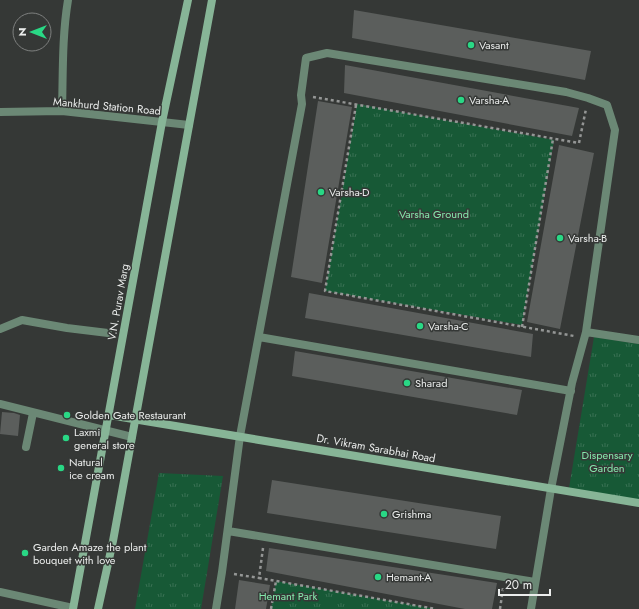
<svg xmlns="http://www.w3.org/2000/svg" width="639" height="609" font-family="Jost,sans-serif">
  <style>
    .grass { fill: url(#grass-tufts) }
    .building { fill: #5b5e5c }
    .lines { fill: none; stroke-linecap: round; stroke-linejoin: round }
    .path { stroke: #949695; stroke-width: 2.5; stroke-dasharray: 3 3; stroke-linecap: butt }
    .lane { stroke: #6b8875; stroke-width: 8 }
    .street { stroke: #6b8875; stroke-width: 8 }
    .secondary { stroke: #87b597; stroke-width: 8 }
    .poi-dot { fill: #29d885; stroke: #353836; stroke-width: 1.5 }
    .labels { text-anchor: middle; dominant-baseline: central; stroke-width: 3; stroke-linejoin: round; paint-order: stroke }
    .poi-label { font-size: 11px; fill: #ebedec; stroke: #353836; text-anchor: start }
    .street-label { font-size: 11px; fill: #ebedec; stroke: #353836 }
    .park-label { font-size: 11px; fill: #85e8ac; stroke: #353836 }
  </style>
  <defs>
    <pattern id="grass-tufts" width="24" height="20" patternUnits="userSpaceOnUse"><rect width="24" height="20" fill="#175936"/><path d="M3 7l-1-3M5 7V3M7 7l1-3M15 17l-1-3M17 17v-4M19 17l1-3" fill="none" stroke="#397153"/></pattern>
  </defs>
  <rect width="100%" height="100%" fill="#353836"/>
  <path class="grass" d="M357 104 554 140 522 325 325 291Z
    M594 337 639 344V500L569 488Z
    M159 473 223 476 201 609H135Z
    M276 581 436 609H271Z"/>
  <path class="building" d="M354 10 591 51 585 80 352 38Z
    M345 65 579 108 572 136 344 93Z
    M318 101 352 107 322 283 291 277Z
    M559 145 594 153 560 329 527 322Z
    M309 293 533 334 531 357 305 318Z
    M295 351 522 390 517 415 292 376Z
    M2 412 14 413 20 415 18 436 0 434Z
    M272 480 501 516 496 549 267 513Z
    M269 548 497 583 492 609H465L266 571Z
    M239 580 270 585 266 609H235Z"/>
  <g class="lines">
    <path class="path" d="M313 97 579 143 586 109
      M356 105 325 291 574 336
      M522 327 553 139
      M263 548 259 578 436 609
      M234 574 259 578
      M271 609 276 581
      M500 609 503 588"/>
    <path class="lane" d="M62 111C63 74 62 36 68 0
      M0 112 62 111 189 125
      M0 329 22 320 67 328 108 333"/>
    <path class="street" d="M586 332 639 340
      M259 337 571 391
      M0 404 132 437
      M26 447 33 413
      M228 531 535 582
      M0 592 73 608
      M216 609 222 572 240 436 302 104 301 95 306 58 327 53 566 92 588 98 607 105 615 130 586 332 572 383 551 489 531 609"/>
    <path class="secondary" d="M109 415 639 503
      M73 609 162 122 188 0
      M98 609 113 541 212 0"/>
  </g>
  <g class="poi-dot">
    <circle cx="471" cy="45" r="4"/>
    <circle cx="461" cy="100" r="4"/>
    <circle cx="321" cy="192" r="4"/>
    <circle cx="560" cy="238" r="4"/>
    <circle cx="420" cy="326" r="4"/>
    <circle cx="407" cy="383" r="4"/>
    <circle cx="67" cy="415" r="4"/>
    <circle cx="66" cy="438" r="4"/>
    <circle cx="61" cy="468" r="4"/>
    <circle cx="384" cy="514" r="4"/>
    <circle cx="25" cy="553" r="4"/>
    <circle cx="378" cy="577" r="4"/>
  </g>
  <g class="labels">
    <g class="poi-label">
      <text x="479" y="45">Vasant</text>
      <text x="469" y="100">Varsha-A</text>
      <text x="329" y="192">Varsha-D</text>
      <text x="568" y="238">Varsha-B</text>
      <text x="428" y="326">Varsha-C</text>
      <text x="415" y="383">Sharad</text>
      <text x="75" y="415">Golden Gate Restaurant</text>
      <text x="74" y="432">Laxmi<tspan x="74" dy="13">general store</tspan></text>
      <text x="69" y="462">Natural<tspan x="69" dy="13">ice cream</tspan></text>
      <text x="392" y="514">Grishma</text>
      <text x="33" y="547">Garden Amaze the plant<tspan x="33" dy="13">bouquet with love</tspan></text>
      <text x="386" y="577">Hemant-A</text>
    </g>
    <g class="street-label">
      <text transform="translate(107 106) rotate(5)">Mankhurd Station Road</text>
      <text transform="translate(118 302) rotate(-80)">V.N. Purav Marg</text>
      <text transform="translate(376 448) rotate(10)">Dr. Vikram Sarabhai Road</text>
    </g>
    <g class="park-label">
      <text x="434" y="214">Varsha Ground</text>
      <text x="607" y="455">Dispensary<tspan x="607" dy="13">Garden</tspan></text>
      <text x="288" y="596">Hemant Park</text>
    </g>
  </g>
  <g transform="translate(32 32) rotate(270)"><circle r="19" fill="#353836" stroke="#7e807f"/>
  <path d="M0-3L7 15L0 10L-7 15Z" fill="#29d885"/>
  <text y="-6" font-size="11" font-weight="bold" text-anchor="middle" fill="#ebedec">N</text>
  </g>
  <path d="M499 589v6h51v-6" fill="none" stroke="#ebedec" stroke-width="2"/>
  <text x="505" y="589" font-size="12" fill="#ebedec" stroke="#353836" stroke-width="3" paint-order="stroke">20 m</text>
</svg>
